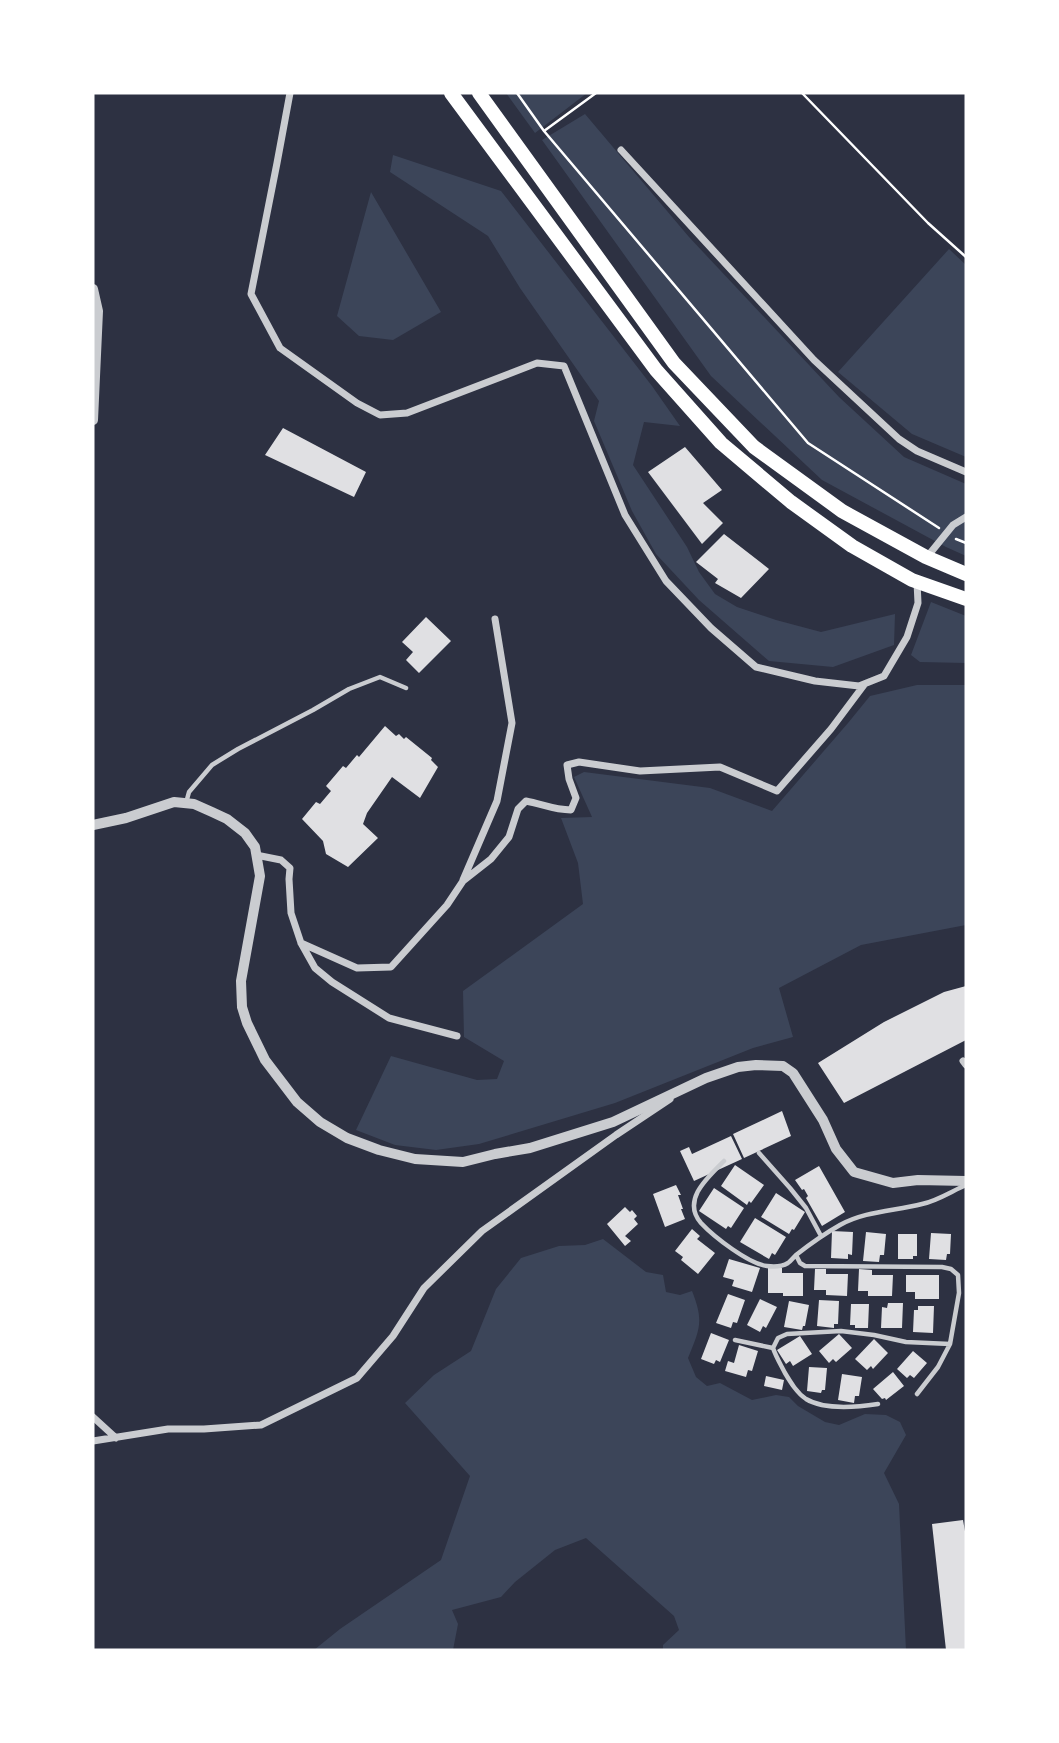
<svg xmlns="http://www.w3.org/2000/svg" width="1059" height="1743" font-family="Rubik,sans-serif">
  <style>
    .green { fill: #3c4559 }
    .building { fill: #e0e0e3 }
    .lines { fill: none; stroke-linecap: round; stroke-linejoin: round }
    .path { stroke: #fff; stroke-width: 2.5 }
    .service { stroke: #caccd0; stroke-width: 4.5 }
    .minor { stroke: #caccd0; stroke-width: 7 }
    .tertiary { stroke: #caccd0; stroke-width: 10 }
    .trunk { stroke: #fff; stroke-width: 14 }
  </style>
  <rect width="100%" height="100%" fill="#2d3142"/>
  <path class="green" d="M506 93H587L535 133Z
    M585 114 689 237 839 397 904 457 966 484V556L946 547 822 480 711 376 542 140Z
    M393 155 501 191 652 386 680 426 644 422 633 465 687 547 699 572 715 594 737 607 776 620 821 632 895 614 894 645 833 667 769 661 699 600 656 554 632 511 594 421 599 401 520 288 488 236 390 172Z
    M371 192 441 312 393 340 359 336 337 316Z
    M949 249 966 265V457L912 434 838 372Z
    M931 602 966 616V663L920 662 911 655Z
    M917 685H966V925L861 945 779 988 793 1037 753 1048 615 1103 479 1144 436 1150 395 1145 356 1130 391 1056 477 1080 497 1079 504 1061 464 1037 463 991 583 904 578 863 561 818 592 817 574 777 584 772 710 788 772 811 848 723 870 696Z
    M603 1239 646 1272 663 1275 666 1292 680 1295 692 1291C704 1321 700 1329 688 1358L696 1377 707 1386 720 1383 752 1400 776 1395 789 1397 798 1406 825 1422 839 1425 865 1414 886 1415 900 1422 906 1435 884 1473 899 1504 906 1650H663V1645L679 1630 674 1616 586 1538 555 1550 515 1582 501 1597 452 1610 458 1624 453 1650H314L340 1629 441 1560 470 1476 405 1403 434 1375 471 1351 496 1289 521 1258 559 1246 585 1245Z"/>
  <path class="building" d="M283 428 366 472 354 497 265 455Z
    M685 447 722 490 703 503 723 523 702 544 648 472Z
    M724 534 769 569 741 598 715 583 718 579 696 562Z
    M426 617 451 641 419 673 406 660 413 652 402 642Z
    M385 726 396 736 399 734 404 739 406 737 432 758 431 760 438 767 420 798 392 777 367 813 363 824 378 838 348 867 326 854 323 841 302 819 316 802 320 804 331 791 326 786 343 766 346 768 357 755 359 757Z
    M966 986V1040L844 1103 818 1063 884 1022 944 992Z
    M782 1111 791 1136 744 1158 733 1134Z
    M731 1136 742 1159 694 1181 680 1151 689 1147 692 1154Z
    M735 1165 764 1185 751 1203 749 1201 747 1205 721 1186Z
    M819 1166 845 1212 822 1226 806 1198 808 1196 804 1189 802 1190 795 1180Z
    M676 1185 681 1195H678L683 1209H681L685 1219 665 1227 653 1194Z
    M714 1188 744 1208 731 1228 728 1226 726 1229 699 1211Z
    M776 1193 805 1212 794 1230 792 1229 789 1234 761 1217Z
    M625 1207 630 1212 632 1210 637 1216 634 1219 638 1224 625 1236 631 1241 625 1246 607 1224Z
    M755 1218 786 1237 775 1255 772 1253 769 1259 740 1242Z
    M692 1229 700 1236 697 1239 715 1253 698 1274 681 1260 683 1257 675 1251Z
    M832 1231 853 1232 852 1255 848 1254V1259L831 1258Z
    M866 1232 886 1234 884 1255H880L879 1262 863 1261Z
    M931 1233 951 1234 950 1254H947L946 1260 929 1259Z
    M898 1234H917V1256H913V1259H898Z
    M729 1259 760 1268 752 1292 732 1286 734 1280 723 1277Z
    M768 1268H782V1273H803V1296H783V1293H768Z
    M815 1269H826V1274H848L847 1296 826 1295V1290H814Z
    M859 1269 872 1270V1275H893L892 1296H868V1291H858Z
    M906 1275H939V1299H915V1292H906Z
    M728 1294 745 1300 737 1323 733 1322 731 1328 716 1323Z
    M760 1299 777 1307 766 1328 763 1326 760 1332 747 1325Z
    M819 1300 839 1301 838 1324H834V1328L817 1326Z
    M789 1301 809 1305 805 1326H803L802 1330 784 1327Z
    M888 1303H903L902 1328H881L882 1307 887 1308Z
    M851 1304H869L868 1328H855V1325H850Z
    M918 1306H934L933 1333 913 1332 914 1310H918Z
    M711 1333 729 1340 720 1362 716 1360 714 1364 701 1359Z
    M839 1334 852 1348 836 1362 833 1359 829 1363 819 1351Z
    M800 1336 812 1354 793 1366 790 1361 786 1364 777 1350Z
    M874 1339 888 1353 873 1369 871 1366 867 1370 855 1359Z
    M739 1345 758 1351 752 1371 748 1370 746 1377 725 1371 728 1361 734 1363Z
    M913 1351 927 1363 914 1378 910 1375 907 1378 897 1369Z
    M809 1367 827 1368 825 1390H822L821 1393 807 1391Z
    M893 1372 904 1386 886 1400 885 1398 882 1399 873 1389Z
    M842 1374 862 1377 859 1396H855L854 1403 838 1400Z
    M766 1376 784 1380 782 1390 764 1386Z
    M963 1520 966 1537V1650H946L932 1524Z"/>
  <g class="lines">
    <path class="path" d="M517 93 544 131 596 93
      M802 93 928 223 966 257
      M544 131 808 443 939 528
      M956 539 966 543"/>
    <path class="service" d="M186 803 189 792 212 765 238 749 313 710 349 689 380 677 406 688
      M759 1153 790 1188 806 1208 821 1236
      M724 1161C708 1177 681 1200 701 1223 714 1237 749 1264 767 1266 774 1267 783 1266 788 1263 791 1261 793 1258 796 1255 810 1244 824 1234 840 1225 865 1211 895 1211 922 1204 937 1201 952 1191 966 1185
      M796 1255 800 1263 805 1266 942 1267 951 1269 958 1275 959 1293 950 1344 938 1367 917 1394
      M735 1340 773 1348
      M878 1404C858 1407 824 1410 806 1399 797 1393 791 1383 785 1373 781 1365 776 1357 773 1348L778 1338 787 1334 841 1331 874 1335 906 1342 950 1344"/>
    <path class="minor" d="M290 93 277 163 251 294 280 348 357 403 380 415 407 413 537 363 564 366 625 515 666 581 711 628 756 667 815 681 859 686 884 676 907 637 918 603 917 582
      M621 150 814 360 899 439 917 451 966 472
      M927 557 953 525 966 517
      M256 855 281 860 290 868 289 879 291 913 301 943 315 968 332 982 389 1018 457 1036
      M463 880 497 801 512 723 495 619
      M301 943 357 968 391 967 447 905 463 881 491 859 509 837 518 809 526 801C542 804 554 810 571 810L576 798 569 779 567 765 579 762 640 771 720 767 777 791 831 729 864 685
      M963 1061 966 1065
      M93 1417 116 1438
      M93 1441 168 1429H204L261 1425 357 1378 393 1336 424 1288 482 1231 616 1135 670 1099"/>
    <path class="tertiary" d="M93 289 98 311 93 420
      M93 825 126 818 174 802 194 804 212 812 227 819 245 833 255 847 260 876 241 981 242 1007 247 1023 265 1060 297 1102 320 1122 347 1138 379 1150 415 1159 463 1162 495 1154 530 1148 613 1122 706 1078 738 1067 756 1065 783 1066 793 1073 823 1120 836 1149 854 1172 893 1183 918 1180 966 1181"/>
    <path class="trunk" d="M451 93 656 370 721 443 791 502 852 546 912 580 966 599
      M479 93 674 363 754 447 842 511 926 557 966 574"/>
  </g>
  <rect width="1059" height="1743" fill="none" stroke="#ffffff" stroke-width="189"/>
</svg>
